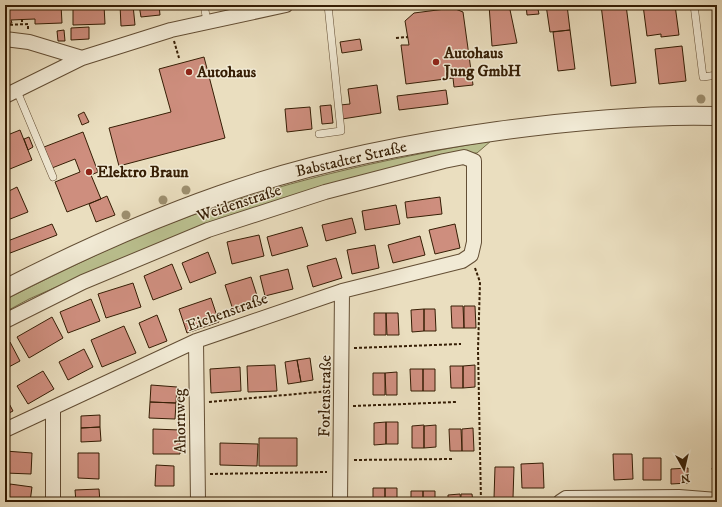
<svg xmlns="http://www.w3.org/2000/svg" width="722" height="507" font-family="'IM FELL DW Pica',serif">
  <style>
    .green { fill: #bac08f; stroke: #786f4a }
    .building { fill: #ce8e7e; stroke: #361e05 }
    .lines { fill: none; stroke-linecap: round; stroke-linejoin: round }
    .service-casing { stroke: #634e34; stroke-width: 8 }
    .minor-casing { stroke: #634e34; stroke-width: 16 }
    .tertiary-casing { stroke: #634e34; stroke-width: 20 }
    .path { stroke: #361e05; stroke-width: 2; stroke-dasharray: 3 2; stroke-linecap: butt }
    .service { stroke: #f1ead5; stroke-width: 7 }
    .minor { stroke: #f1ead5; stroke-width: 14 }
    .tertiary { stroke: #f1ead5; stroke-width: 18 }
    .tree { fill: #9d8f6f }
    .poi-dot { fill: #8f2418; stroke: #f1ead5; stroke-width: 1.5 }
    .labels { text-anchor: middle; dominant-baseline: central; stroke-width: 3; stroke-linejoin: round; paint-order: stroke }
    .poi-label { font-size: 16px; font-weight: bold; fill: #361e05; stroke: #f1ead5; text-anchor: start }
    .street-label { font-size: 16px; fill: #361e05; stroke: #f1ead5 }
  </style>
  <rect width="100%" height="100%" fill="#eadebf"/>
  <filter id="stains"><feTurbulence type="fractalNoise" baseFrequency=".005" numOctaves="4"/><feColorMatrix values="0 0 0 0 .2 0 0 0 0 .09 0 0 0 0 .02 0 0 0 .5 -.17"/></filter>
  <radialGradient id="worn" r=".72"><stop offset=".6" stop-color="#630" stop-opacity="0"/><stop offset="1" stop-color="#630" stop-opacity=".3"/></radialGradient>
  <path class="green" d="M491 141 477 153 462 154 113 262 29 299 5 312V300L12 296C65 270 118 243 174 222 276 183 383 159 491 141Z"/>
  <path class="building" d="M5 5H61L62 23 35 24V19L11 20 12 23 5 24Z
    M73 5H104L105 24 73 25Z
    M120 5H133L135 25 121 26Z
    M139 5H159L160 15 141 17Z
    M489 5H509L517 43 492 46Z
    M526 5H537L539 14 527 15Z
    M546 5H567L570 30 550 32Z
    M601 5H626L636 83 611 86Z
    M643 5H675L679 35 661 37V34L647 36Z
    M453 8 463 12 473 85 454 87 453 78 406 84 401 45H409L405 21 414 13Z
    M89 27V39L71 40V28Z
    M64 30 65 41H58L57 31Z
    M570 30 575 69 558 71 553 32Z
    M360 39 362 50 342 53 340 42Z
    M682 46 686 81 659 84 655 49Z
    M204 57 225 138 119 166 109 128 171 112 159 69Z
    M377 85 381 113 342 119 340 105 350 104 348 89Z
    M446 90 448 104 399 110 397 96Z
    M331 105 333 123 322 124 320 106Z
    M310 107 312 129 287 132 285 109Z
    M84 112 89 122 82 125 78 115Z
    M20 130 32 160 5 171V136Z
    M83 132 98 172 91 175 101 199 67 212 55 182 80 172 75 159 52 168 44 147Z
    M29 137 33 147 28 150 24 139Z
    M17 187 28 212 5 221V193Z
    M107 196 115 215 96 222 89 204Z
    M440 197 442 214 407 218 405 202Z
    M396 205 400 224 365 230 362 211Z
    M352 218 356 233 326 241 322 225Z
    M52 224 57 235 5 255V242Z
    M455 224 460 248 435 254 429 230Z
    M302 227 308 246 272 256 267 237Z
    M259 235 264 256 232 264 227 242Z
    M420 236 425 255 393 263 388 245Z
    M375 245 379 268 352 274 347 250Z
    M208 252 216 273 190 283 182 263Z
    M336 258 342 278 313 287 307 266Z
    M172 264 182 289 153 300 144 276Z
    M288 269 293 289 265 296 260 276Z
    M251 277 260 305 234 313 225 285Z
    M133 283 141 307 106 318 98 294Z
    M211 298 219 322 187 333 179 309Z
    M91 299 100 321 68 333 60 312Z
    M451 306H463L464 328H452Z
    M464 306H475L476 328H464Z
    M424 309V331L412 332 411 310Z
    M424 309H435L436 331H424Z
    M374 313H386V335H374Z
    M386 313H398L399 335H387Z
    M157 315 167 341 149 348 139 323Z
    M52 317 63 338 29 358 17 337Z
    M124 326 136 353 102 367 91 340Z
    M10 342 20 361 5 369V344Z
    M84 349 93 367 68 380 59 362Z
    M310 358 313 380 301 382 297 360Z
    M297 360 301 382 288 384 285 362Z
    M275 365 277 391 248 392 247 366Z
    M475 365V387L463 388V366Z
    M450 366H463V388H451Z
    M240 367 241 391 211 393 210 369Z
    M410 369H423V391H411Z
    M423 369H435V391H423Z
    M43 371 54 389 28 404 17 386Z
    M397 372V395H386L385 373Z
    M373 373H385V395H373Z
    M151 385 177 387 176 403 150 402Z
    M5 396 13 411 5 415Z
    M150 402 176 403 175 419 149 418Z
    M100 415V427L81 428V416Z
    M386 422V444L374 445V423Z
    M386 422H398V444H386Z
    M424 425V448H412V426Z
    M436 425V447L424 448V426Z
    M100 427 101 441 81 442V428Z
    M473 428 474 451H462V429Z
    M153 429 180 430V454H153Z
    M449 429H461L462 451H450Z
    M259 438H297V466H259Z
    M220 443 258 444 257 466 220 465Z
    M5 451 32 453 31 474 5 473Z
    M78 453H99V479L78 478Z
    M613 454H632L633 479 614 480Z
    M643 458H661V480H643Z
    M543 463 544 488H522L521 464Z
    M156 465 174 466V486H155Z
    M495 467H514L513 498H494Z
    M717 467V486H716L712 468Z
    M688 468V483L671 484V469Z
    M10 484 32 487 30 502H7Z
    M373 488H385V502H373Z
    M385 488H397V502H385Z
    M99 489 100 502H76L75 490Z
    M411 491H423V502H411Z
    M423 491H435V502H423Z
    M460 494 461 502H448V495Z
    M461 494H472L473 502H461Z
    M150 499 172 501V502H150Z"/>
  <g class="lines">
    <g class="service-casing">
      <path id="service" d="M204 5 207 21
        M694 5 703 77 717 75
        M17 91 53 177
        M319 134 341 131 328 5"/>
    </g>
    <g class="minor-casing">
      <path id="minor" d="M5 39 29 42 82 58
        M5 96 82 58 171 30 286 5
        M5 321 83 282 208 230 325 192 444 161 464 157 474 161V242L471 255 462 261 342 291 196 341 5 430
        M196 341 198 502
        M53 408V502
        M340 502 342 291
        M560 502 566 498 679 497 717 500"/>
    </g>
    <g class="tertiary-casing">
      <path id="tertiary" d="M5 289C75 253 146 221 220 195 309 163 404 144 498 131 571 121 644 114 717 116"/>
    </g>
    <path class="path" d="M429 7V11
      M22 19V24
      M5 25 28 24V29
      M396 38 408 37
      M174 41 179 58
      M5 123 9 134
      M475 268 480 282 478 350 481 502
      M354 348 461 344
      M209 402 329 391
      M353 406 456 402
      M354 460 454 459
      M210 474 327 472"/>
    <use href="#service" class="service"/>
    <use href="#minor" class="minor"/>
    <use href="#tertiary" class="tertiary"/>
  </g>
  <g class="tree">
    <circle cx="701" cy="99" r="4.5"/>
    <circle cx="186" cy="190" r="4.5"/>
    <circle cx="163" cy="200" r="4.5"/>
    <circle cx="126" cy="215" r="4.5"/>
  </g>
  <g class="poi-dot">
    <circle cx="436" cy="62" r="4"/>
    <circle cx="189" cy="72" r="4"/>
    <circle cx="89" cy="172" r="4"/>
  </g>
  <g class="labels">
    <g class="poi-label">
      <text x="444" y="53">Autohaus<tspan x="444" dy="18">Jung GmbH</tspan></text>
      <text x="197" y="72">Autohaus</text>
      <text x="97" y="172">Elektro Braun</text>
    </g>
    <g class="street-label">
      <text transform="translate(351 159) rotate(-13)">Babstadter Straße</text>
      <text transform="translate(239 203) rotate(-18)">Weidenstraße</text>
      <text transform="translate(227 312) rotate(-20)">Eichenstraße</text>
      <text transform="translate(325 396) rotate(-89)">Forlenstraße</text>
      <text transform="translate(180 421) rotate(-91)">Ahornweg</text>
    </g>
  </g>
  <rect width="722" height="507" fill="none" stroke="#eadebf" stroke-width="20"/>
  <rect x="6" y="6" width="710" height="495" fill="none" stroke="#361e05" stroke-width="2"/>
  <rect x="10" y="10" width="702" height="487" fill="none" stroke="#361e05"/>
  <g transform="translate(684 469) rotate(172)" stroke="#f1ead5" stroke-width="3" paint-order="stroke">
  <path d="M0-3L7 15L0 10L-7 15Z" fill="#361e05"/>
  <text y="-6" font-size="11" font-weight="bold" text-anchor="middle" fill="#361e05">N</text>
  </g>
  <rect width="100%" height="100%" filter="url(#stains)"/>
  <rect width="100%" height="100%" fill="url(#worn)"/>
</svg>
